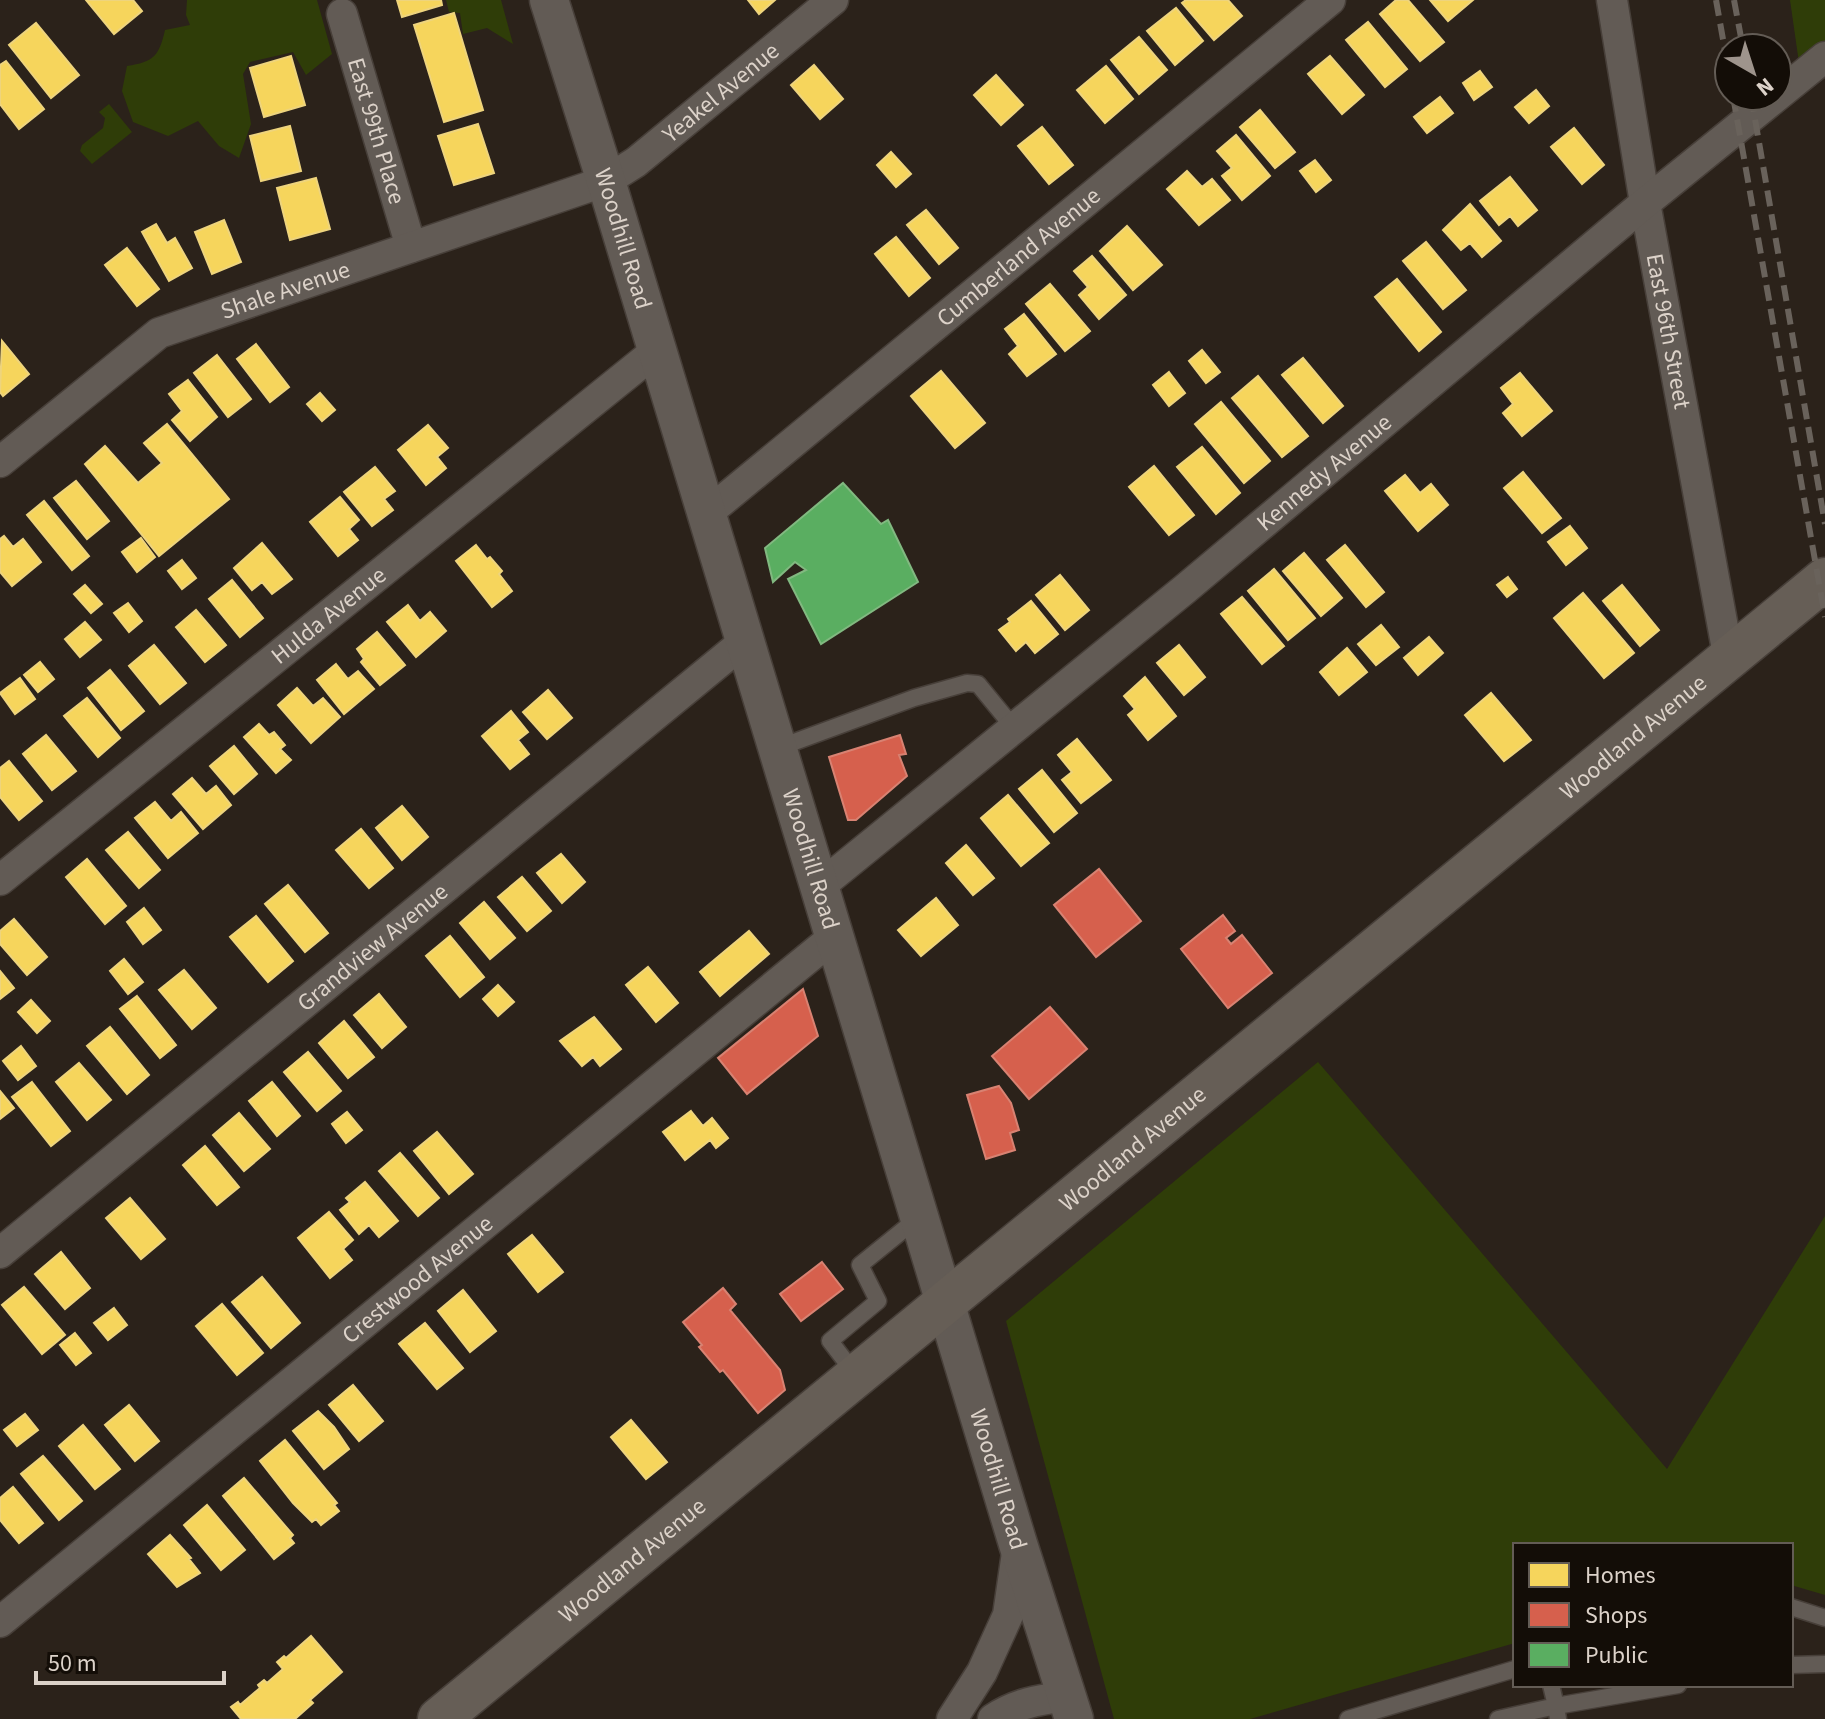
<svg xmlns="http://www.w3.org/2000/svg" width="1825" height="1719" font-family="'Source Sans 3',sans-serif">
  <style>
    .green { fill: #2f3d08 }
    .homes { fill: #f6d55c; stroke: #eed47d; stroke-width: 2 }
    .shops { fill: #d6604d; stroke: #d88272; stroke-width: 2 }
    .public { fill: #5aae61; stroke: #81b980; stroke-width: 2 }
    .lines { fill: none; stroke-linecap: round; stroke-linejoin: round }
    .service-casing { stroke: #473f39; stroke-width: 19 }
    .minor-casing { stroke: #473f39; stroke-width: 33 }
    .tertiary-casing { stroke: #473f39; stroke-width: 41 }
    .secondary-casing { stroke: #473f39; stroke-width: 45 }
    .service { stroke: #625b55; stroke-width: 16 }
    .minor { stroke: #625b55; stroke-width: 30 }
    .tertiary { stroke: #625b55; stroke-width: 38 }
    .secondary { stroke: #665e56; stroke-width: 42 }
    .rail { stroke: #69625b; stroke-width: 6; stroke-dasharray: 16 8; stroke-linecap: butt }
    .labels { text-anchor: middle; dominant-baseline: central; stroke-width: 8; stroke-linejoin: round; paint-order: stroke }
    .street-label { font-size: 24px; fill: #dcd2c9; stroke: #130d07 }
  </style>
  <rect width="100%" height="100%" fill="#2b221a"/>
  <path class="green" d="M187 0H317L332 54 306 75 293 52 250 62 243 74 251 124 239 158 219 146 198 121 168 136 133 122 122 91 127 66C154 62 159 56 165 30L190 25 186 15Z
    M446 0H501L513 44 487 28 463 34 460 13 449 12Z
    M1790 0H1825V57L1801 77Z
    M109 104 132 132 92 164 80 151 82 145 103 128 105 118 99 112Z
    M1318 1062 1667 1469 1825 1216V1595L1791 1585V1545H1515V1643L1250 1719H1114L1006 1321Z"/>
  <path class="homes" d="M86 0H133L142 11 114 34Z
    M397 0H441L442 5 402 17Z
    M748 0H775L759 14Z
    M1186 0H1228L1242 16 1214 40 1182 3Z
    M1396 0H1408L1444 42 1420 61 1380 14Z
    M1430 0H1473L1448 21Z
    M1176 8 1203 41 1175 65 1147 31Z
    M454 13 483 110 444 122 414 25Z
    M1368 22 1407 69 1385 87 1346 40Z
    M36 23 79 75 51 98 9 45Z
    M1139 37 1167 70 1139 94 1111 60Z
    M291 56 305 105 264 117 250 68Z
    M1330 56 1364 95 1342 114 1308 74Z
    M6 61 44 109 19 129 0 104V65Z
    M814 65 843 99 820 119 791 85Z
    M1106 66 1133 99 1105 123 1077 90Z
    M1480 71 1492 87 1474 100 1463 83Z
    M996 75 1023 105 1001 125 974 95Z
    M1536 90 1549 106 1529 123 1515 107Z
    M1440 97 1453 113 1427 133 1414 117Z
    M1260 110 1295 152 1275 168 1240 127Z
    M478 124 494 173 454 185 438 136Z
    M290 126 301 171 261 181 250 136Z
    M1042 127 1073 165 1049 184 1018 146Z
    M1574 128 1604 165 1582 184 1551 147Z
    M1236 135 1270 176 1242 200 1222 176 1232 168 1217 151Z
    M891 152 911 174 896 187 877 165Z
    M1315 160 1331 180 1316 192 1300 171Z
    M1187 171 1202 187 1212 179 1230 200 1199 225 1167 189Z
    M1510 177 1537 210 1518 226 1510 216 1499 225 1480 201Z
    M316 178 330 229 290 240 277 188Z
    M1470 204 1501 241 1482 257 1470 243 1461 250 1443 230Z
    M926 210 958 248 939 264 907 225Z
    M224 220 241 262 212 274 195 232Z
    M156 224 167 243 175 238 192 268 169 281 142 232Z
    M1127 226 1162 265 1133 290 1100 251Z
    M896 237 930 278 909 296 875 254Z
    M1426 242 1466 290 1443 309 1403 261Z
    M127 248 159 289 137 306 105 265Z
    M1092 256 1126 295 1099 319 1079 295 1088 287 1074 271Z
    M1397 279 1441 332 1419 351 1375 297Z
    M1050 284 1090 331 1065 351 1026 304Z
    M1024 314 1056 354 1027 376 1009 354 1018 346 1005 329Z
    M2 341 29 374 3 396 0 392Z
    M256 344 289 387 270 402 237 359Z
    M1202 350 1220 372 1206 383 1189 361Z
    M217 355 251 399 228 417 194 373Z
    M1303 358 1343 406 1323 423 1282 375Z
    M941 371 985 423 955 448 911 396Z
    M1169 372 1185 393 1169 406 1153 385Z
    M1520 373 1552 411 1522 436 1503 413 1513 404 1501 388Z
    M1258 376 1308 436 1282 457 1232 398Z
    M188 380 217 417 190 441 172 420 182 411 169 394Z
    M320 393 335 410 322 421 307 404Z
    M1221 402 1270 461 1244 483 1195 424Z
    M167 424 229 499 159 556 85 464 105 446 138 483 162 463 144 443Z
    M428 425 448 448 437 457 446 468 426 485 398 450Z
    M1202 447 1240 493 1216 514 1177 467Z
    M1154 466 1194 515 1169 535 1129 487Z
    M375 467 395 491 384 499 393 510 372 526 344 492Z
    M1523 472 1561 518 1542 533 1504 488Z
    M1405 475 1420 493 1431 484 1448 505 1418 531 1385 491Z
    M76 481 109 521 87 539 54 498Z
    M340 497 359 520 349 529 358 540 338 556 310 522Z
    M44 501 89 556 72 570 27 515Z
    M1570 526 1587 548 1566 565 1548 542Z
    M4 536 13 547 23 539 41 562 12 586 0 572V539Z
    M141 538 155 557 137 572 122 552Z
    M262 543 292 579 272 594 262 582 252 590 234 568Z
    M476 545 487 559 490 557 502 571 499 574 512 591 492 607 456 561Z
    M1345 545 1384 592 1366 607 1327 560Z
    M1304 553 1342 598 1321 616 1283 571Z
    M182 560 196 578 182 589 168 571Z
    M1274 569 1315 618 1288 640 1248 591Z
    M1060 575 1089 610 1065 630 1036 595Z
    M1508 577 1517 589 1507 597 1497 585Z
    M232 580 263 618 240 637 209 599Z
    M85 585 102 604 91 613 74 594Z
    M1622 585 1659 630 1640 646 1603 601Z
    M1583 593 1634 653 1604 678 1554 618Z
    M1242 597 1284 646 1262 664 1221 614Z
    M1031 601 1058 634 1035 653 1026 642 1016 651 999 630 1010 622 1008 619Z
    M128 603 142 621 129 632 114 613Z
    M408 605 420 621 430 612 446 631 416 657 387 622Z
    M196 610 226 645 205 662 176 627Z
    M85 622 101 640 80 657 65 639Z
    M1381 625 1399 647 1376 665 1358 644Z
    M377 632 405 665 380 685 361 662 364 659 357 649Z
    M1429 637 1443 653 1418 675 1404 658Z
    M154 645 186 683 160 704 129 666Z
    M1179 645 1205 677 1184 695 1157 663Z
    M1347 648 1367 672 1339 695 1320 672Z
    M40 662 54 679 38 692 24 675Z
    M336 664 348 679 358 671 374 689 344 714 317 680Z
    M110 670 144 711 121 730 88 688Z
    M1145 677 1176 716 1148 740 1128 715 1135 709 1124 696Z
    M20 678 35 699 15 714 0 693Z
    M297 688 313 706 323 698 340 717 311 743 278 705Z
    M548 690 572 718 547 739 523 712Z
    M1491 693 1531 740 1504 761 1465 715Z
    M87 698 120 738 98 757 64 716Z
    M511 711 528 732 518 740 529 754 510 769 482 736Z
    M259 724 269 735 274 732 285 745 280 749 291 760 276 773 244 737Z
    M46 735 76 771 52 790 23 754Z
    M1077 739 1111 780 1081 803 1062 780 1072 772 1058 755Z
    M234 746 257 774 234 794 210 766Z
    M9 761 42 801 19 820 0 797V768Z
    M1042 770 1077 813 1054 832 1019 789Z
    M192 778 206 794 216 786 231 805 203 829 173 794Z
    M1008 795 1049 843 1021 866 981 818Z
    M155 802 171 821 181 812 198 833 168 858 135 818Z
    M402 806 428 837 402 860 376 828Z
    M361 829 393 868 369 888 336 850Z
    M128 832 160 870 139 888 106 850Z
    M966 845 994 878 973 895 946 863Z
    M561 854 585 882 562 903 537 873Z
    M87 859 126 906 105 924 66 877Z
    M522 877 551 911 527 931 498 897Z
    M288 885 328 933 305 952 265 904Z
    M936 898 958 925 921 956 898 930Z
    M484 902 515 938 490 959 460 923Z
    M144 908 161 930 143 944 127 922Z
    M256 916 293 961 268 982 230 937Z
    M14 919 47 957 27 975 0 944V931Z
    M749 931 769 954 720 996 700 972Z
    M450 936 484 977 460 997 426 956Z
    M124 959 143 982 128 994 110 971Z
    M648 967 678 1003 656 1022 626 985Z
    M184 970 216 1008 192 1029 159 990Z
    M0 971 14 988 0 999Z
    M498 985 514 1002 498 1016 483 999Z
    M379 994 406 1027 382 1048 354 1015Z
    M137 996 176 1045 160 1058 120 1009Z
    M31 1000 50 1021 37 1033 18 1012Z
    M594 1017 621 1049 600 1066 593 1057 582 1066 560 1041Z
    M344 1021 374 1057 348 1078 319 1043Z
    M110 1027 149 1075 127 1094 87 1046Z
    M21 1046 36 1066 18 1080 3 1061Z
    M308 1052 341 1091 317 1111 284 1072Z
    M79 1063 111 1100 87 1120 56 1082Z
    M32 1082 70 1131 51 1146 12 1097Z
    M272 1082 300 1116 277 1136 249 1101Z
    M0 1091 14 1108 0 1119Z
    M691 1111 703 1126 712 1118 728 1138 716 1148 710 1140 685 1160 663 1132Z
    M347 1112 362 1130 346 1143 332 1124Z
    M239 1113 270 1149 244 1171 213 1135Z
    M437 1132 473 1174 449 1194 414 1151Z
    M205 1146 239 1187 217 1205 183 1165Z
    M400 1153 439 1198 418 1216 379 1171Z
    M365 1182 398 1221 379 1237 369 1225 359 1234 340 1210 350 1202 346 1198Z
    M130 1198 165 1239 141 1259 106 1218Z
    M329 1212 353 1240 343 1249 352 1260 330 1278 298 1238Z
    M532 1235 563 1272 538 1292 508 1254Z
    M61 1252 90 1288 65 1309 35 1274Z
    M262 1277 300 1323 271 1348 232 1302Z
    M24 1287 65 1335 42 1354 2 1305Z
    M463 1290 496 1331 470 1352 438 1311Z
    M222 1304 263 1353 237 1375 196 1326Z
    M114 1308 127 1325 108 1340 94 1323Z
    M425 1323 463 1368 437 1389 399 1344Z
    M75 1333 91 1353 76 1365 60 1345Z
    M353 1385 383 1421 359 1441 329 1405Z
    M129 1405 159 1441 135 1461 105 1425Z
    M318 1411 334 1427 349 1449 324 1469 293 1431Z
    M25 1414 38 1430 17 1446 4 1430Z
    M631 1420 667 1462 646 1479 611 1437Z
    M83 1425 120 1469 95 1489 59 1446Z
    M285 1440 337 1503 334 1505 339 1511 321 1525 316 1519 312 1522 293 1503 260 1461Z
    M43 1456 82 1501 59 1520 21 1474Z
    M244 1478 293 1535 290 1538 294 1543 274 1559 223 1496Z
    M13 1487 43 1523 19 1543 0 1520V1498Z
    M207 1505 245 1550 221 1570 184 1525Z
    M170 1535 191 1558 189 1559 200 1573 177 1587 148 1554Z
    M311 1636 342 1672 310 1700 313 1703 295 1719H241L231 1707 238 1702 240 1705 260 1688 258 1685 264 1680 267 1683 283 1669 277 1662 284 1656 286 1658Z"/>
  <path class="shops" d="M900 735 906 754 899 755 907 776 856 820H848L829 757Z
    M1099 869 1141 921 1096 957 1054 905Z
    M1223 915 1235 931 1226 938 1231 944 1242 935 1272 973 1228 1008 1181 949Z
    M803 989 818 1036 747 1094 718 1058Z
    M1050 1007 1087 1049 1029 1099 992 1056Z
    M999 1086 1011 1103 1019 1130 1010 1133 1015 1150 986 1159 967 1095Z
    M822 1262 843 1289 801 1321 780 1294Z
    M723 1288 736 1304 730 1310 780 1370 785 1390 758 1413 723 1370 720 1372 699 1347 702 1345 683 1322Z"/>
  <path class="public" d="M843 483 881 524 888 520 918 582 821 644 788 579 806 570 795 562 773 582 765 548Z"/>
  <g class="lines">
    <g class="service-casing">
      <path id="service" d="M778 748 914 698 967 683 978 684 1014 728
        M856 1375 830 1341 878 1301 860 1265 918 1218
        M1791 1607 1825 1618
        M1791 1665 1825 1664
        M1551 1685 1556 1706 1678 1685
        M1348 1719 1515 1669
        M1498 1719 1556 1706 1558 1719"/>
    </g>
    <g class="minor-casing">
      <g id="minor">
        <path id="s1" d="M1612 0 1645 203 1729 660"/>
        <path id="s2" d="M342 14 411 247"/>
        <path id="s3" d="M0 462 159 333 606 181 636 162 833 0"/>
        <path id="s4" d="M705 515 1330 0"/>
        <path id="s5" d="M0 880 656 351"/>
        <path id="s6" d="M820 886 1185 589 1645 203 1825 57"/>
        <path id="s7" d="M0 1253 745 641"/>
        <path id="s8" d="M0 1622 835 936"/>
        <path d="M952 1719 982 1672 1008 1615 1018 1546"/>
        <path d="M993 1719C1017 1703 1039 1700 1066 1696"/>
      </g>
    </g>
    <g class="tertiary-casing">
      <g id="tertiary">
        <path id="s9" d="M549 0 606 181 1018 1544 1074 1719"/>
      </g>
    </g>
    <g class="secondary-casing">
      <g id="secondary">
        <path id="s10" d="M439 1719 1825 579"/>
      </g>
    </g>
    <use href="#service" class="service"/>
    <use href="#minor" class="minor"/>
    <use href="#tertiary" class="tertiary"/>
    <use href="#secondary" class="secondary"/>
    <path class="rail" d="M1716 0 1729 73
      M1734 0 1743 48
      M1733 96 1825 617
      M1751 96 1825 524"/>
  </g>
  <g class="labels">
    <g class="street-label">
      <text stroke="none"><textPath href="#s3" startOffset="822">Yeakel Avenue</textPath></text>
      <text stroke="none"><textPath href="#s2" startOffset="122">East 99th Place</textPath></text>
      <text stroke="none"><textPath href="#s9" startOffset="250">Woodhill Road</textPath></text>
      <text stroke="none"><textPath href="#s4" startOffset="406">Cumberland Avenue</textPath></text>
      <text stroke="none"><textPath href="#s3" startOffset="338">Shale Avenue</textPath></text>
      <text stroke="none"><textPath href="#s1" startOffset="336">East 96th Street</textPath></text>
      <text stroke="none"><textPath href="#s6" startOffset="652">Kennedy Avenue</textPath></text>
      <text stroke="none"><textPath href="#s5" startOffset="422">Hulda Avenue</textPath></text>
      <text stroke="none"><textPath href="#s10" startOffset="1546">Woodland Avenue</textPath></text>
      <text stroke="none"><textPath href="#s9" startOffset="898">Woodhill Road</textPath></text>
      <text stroke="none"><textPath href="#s7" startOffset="482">Grandview Avenue</textPath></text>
      <text stroke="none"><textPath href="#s10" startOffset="898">Woodland Avenue</textPath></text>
      <text stroke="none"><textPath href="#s8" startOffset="540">Crestwood Avenue</textPath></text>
      <text stroke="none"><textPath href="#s9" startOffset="1546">Woodhill Road</textPath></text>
      <text stroke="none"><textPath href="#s10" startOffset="250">Woodland Avenue</textPath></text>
    </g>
  </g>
  <rect x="1513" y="1543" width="280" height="144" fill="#130d07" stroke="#635c55" stroke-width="2"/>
  <rect x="1529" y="1563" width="40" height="24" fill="#f6d55c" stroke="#635c55" stroke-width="2"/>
  <text x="1585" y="1583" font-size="24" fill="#dcd2c9">Homes</text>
  <rect x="1529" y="1603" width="40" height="24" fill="#d6604d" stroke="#635c55" stroke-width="2"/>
  <text x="1585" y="1623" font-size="24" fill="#dcd2c9">Shops</text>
  <rect x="1529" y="1643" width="40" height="24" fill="#5aae61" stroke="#635c55" stroke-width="2"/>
  <text x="1585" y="1663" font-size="24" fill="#dcd2c9">Public</text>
  <g transform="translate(1753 72) rotate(141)"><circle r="38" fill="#130d07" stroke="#635c55" stroke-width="2"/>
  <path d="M0-6L14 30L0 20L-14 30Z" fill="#9e948c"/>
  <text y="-12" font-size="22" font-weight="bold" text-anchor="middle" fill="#dcd2c9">N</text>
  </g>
  <path d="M36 1671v12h188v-12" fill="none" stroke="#dcd2c9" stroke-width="4"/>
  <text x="48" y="1671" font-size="24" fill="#dcd2c9" stroke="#130d07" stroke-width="6" paint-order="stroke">50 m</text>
</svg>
